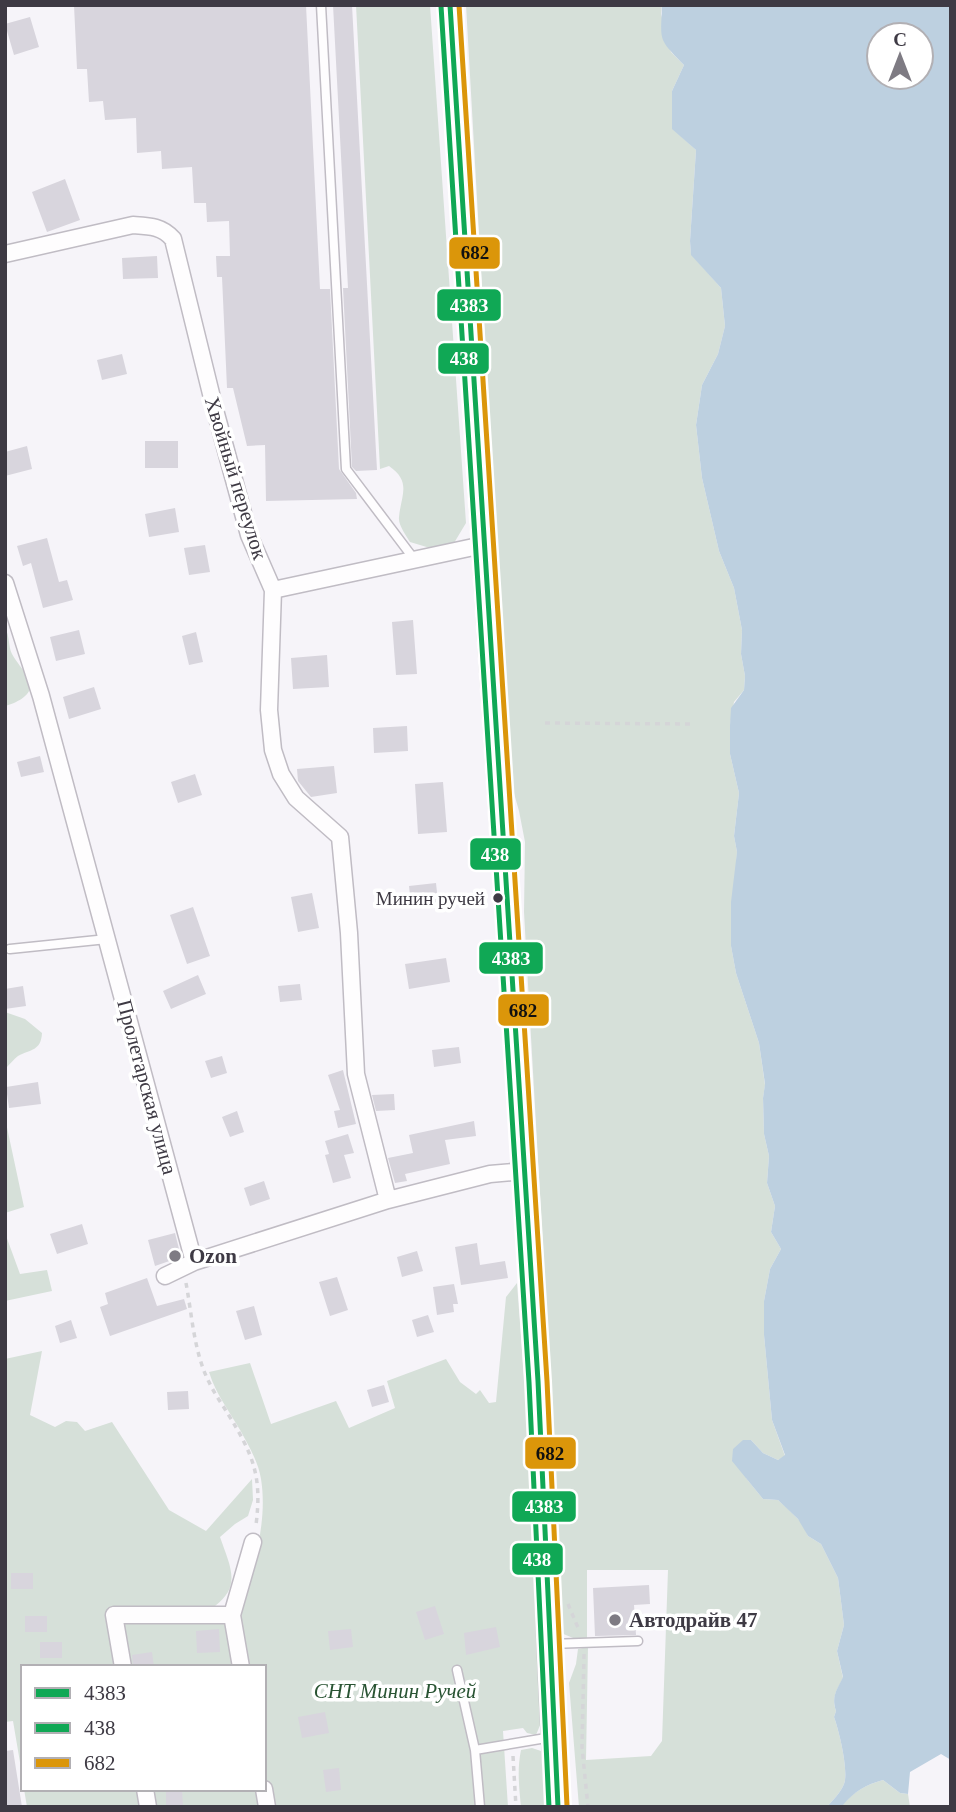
<svg xmlns="http://www.w3.org/2000/svg" width="956" height="1812" font-family="'Times New Roman',serif">
  <style>
    .green { fill: #d6e0d9 }
    .water { fill: #bdd0e0; fill-rule: evenodd }
    .building { fill: #d8d5dd }
    .lines { fill: none; stroke-linecap: round; stroke-linejoin: round }
    .service-casing { stroke: #c0bcc4; stroke-width: 11 }
    .minor-casing { stroke: #c0bcc4; stroke-width: 19 }
    .secondary-casing { stroke: #c0bcc4; stroke-width: 26 }
    .path { stroke: #d5d5d8; stroke-width: 3.5; stroke-dasharray: 5 5; stroke-linecap: butt }
    .service { stroke: #fefdfe; stroke-width: 8 }
    .minor { stroke: #fefdfe; stroke-width: 16 }
    .secondary { stroke: #fefdfe; stroke-width: 23 }
    .bus-1-casing { stroke: #fff; stroke-width: 10 }
    .bus-2-casing { stroke: #fff; stroke-width: 10 }
    .bus-3-casing { stroke: #fff; stroke-width: 10 }
    .bus-1 { stroke: #10a855; stroke-width: 5 }
    .bus-2 { stroke: #10a855; stroke-width: 5 }
    .bus-3 { stroke: #db960a; stroke-width: 5 }
    .bus-dot { fill: #3e3a44; stroke: #fff; stroke-width: 2.5 }
    .poi-dot { fill: #7e7b83; stroke: #fff; stroke-width: 2.5 }
    .labels { text-anchor: middle; dominant-baseline: central; stroke-width: 7; stroke-linejoin: round; paint-order: stroke }
    .bus-label { font-size: 19px; fill: #3e3a44; stroke: #fff; text-anchor: end }
    .street-label { font-size: 21px; fill: #3e3a44; stroke: #fff }
    .poi-label { font-size: 21px; font-weight: bold; fill: #3e3a44; stroke: #fff; text-anchor: start }
    .park-label { font-size: 21px; font-style: italic; fill: #295433; stroke: #fff }
    .line-badge { stroke: #fff; stroke-width: 2.5 }
    .badge-label { font-size: 19px; text-anchor: middle; font-weight: bold; fill: #fff }
    .pale-badge-label { font-size: 19px; text-anchor: middle; font-weight: bold; fill: #111 }
  </style>
  <rect width="100%" height="100%" fill="#f6f4f9"/>
  <path class="green" d="M356 5H430L466 523 454 543 440 551 410 542C406 535 398 525 399 517 401 495 412 482 389 466L380 469Z
    M466 5H662L661 14 671 52 684 65 672 91V128L696 150 690 241 691 254 721 288 725 326 718 354 702 385 696 425 702 478 719 551 734 588 742 630 741 654 745 676 744 690 734 702 730 725V754L739 793 734 836 737 852 731 946 736 973 759 1043 765 1085 763 1098 764 1134 769 1156 767 1183 775 1206 771 1232 781 1249 770 1269 764 1301V1335L772 1420 785 1456 778 1460 763 1453 751 1440 746 1478 763 1499 778 1500 787 1508 802 1523 808 1536 821 1544 838 1578 844 1625 837 1651 843 1678C837 1690 831 1697 836 1711L834 1717C839 1730 849 1772 844 1784 841 1792 833 1800 827 1807H579L569 1683 576 1664 578 1649 588 1647 586 1760 651 1756 662 1741 668 1570H587V1638L578 1640 561 1633C553 1392 537 1152 524 912L525 842 519 811 510 779Z
    M5 628C10 636 8 646 12 654 17 663 23 669 28 677 38 692 18 703 5 706Z
    M5 1012 25 1019 42 1033C41 1051 31 1049 18 1056 14 1059 9 1065 5 1069Z
    M5 1118 24 1207 5 1213Z
    M5 1233 20 1274 47 1270 52 1291 5 1301Z
    M517 1283 538 1564 535 1587 543 1718 536 1735 527 1733 523 1728 503 1731 508 1807H27L24 1789H264V1667H23V1780L13 1721 5 1722V1359L42 1351 30 1415 55 1427 66 1421 77 1422 85 1431 112 1422 169 1510 206 1531 252 1479 253 1500 248 1516 235 1524 220 1537C230 1566 242 1586 215 1606L242 1608C253 1568 268 1522 261 1479 259 1465 252 1452 245 1439 234 1417 216 1396 209 1372L250 1363 271 1424 336 1401 349 1428 395 1408 387 1381 446 1359 460 1382 476 1394 480 1390 489 1403 496 1402 506 1297Z
    M532 1748 541 1751 545 1807H521C519 1787 517 1769 521 1750Z
    M883 1780 900 1793 908 1794 910 1807 842 1805C855 1791 865 1785 883 1780Z"/>
  <path class="water" d="M662 5H951V1760L941 1754 910 1772 908 1794 900 1793 883 1780C865 1785 855 1791 843 1805L844 1807H827C833 1800 841 1792 844 1784 849 1772 839 1730 834 1717L836 1711C831 1696 837 1690 843 1677L837 1651 844 1625 838 1578 821 1544 808 1536 798 1519 778 1500 763 1499 732 1461 733 1449 743 1440H751L763 1453 778 1460 785 1455 772 1420 764 1335V1301L770 1269 781 1249 771 1232 775 1206 767 1183 769 1156 764 1134 763 1098 765 1084 759 1043 736 973 731 946V902L737 852 734 836 739 793 730 754V725L731 708 744 690 745 676 741 654 742 630 734 588 719 551 702 478 696 425 702 385 718 354 725 326 721 288 691 255 690 241 696 150 672 129V91L684 65C657 37 661 42 662 5ZM879 35H921V77H879Z"/>
  <path class="building" d="M74 5H306L320 289H330L339 469 356 493 357 499 266 501 265 445 247 446 233 388H227L222 277H217L216 256H230L229 221 207 222 206 203H194L192 167 162 169 161 151 137 153 136 118 105 120 103 101 89 102 87 69H77Z
    M333 5H352L377 470 356 471 352 467 343 288H348Z
    M30 17 39 47 14 55 5 24Z
    M65 179 80 220 47 232 32 192Z
    M157 256 158 278 123 279 122 258Z
    M122 354 127 374 102 380 97 360Z
    M145 441H178V468H145Z
    M27 446 32 469 5 476V452Z
    M175 508 179 532 149 537 145 514Z
    M47 538 59 582 67 580 73 600 43 608 31 563 23 566 17 546Z
    M205 545 210 572 189 575 184 548Z
    M413 620 417 674 396 675 392 622Z
    M79 630 85 654 56 661 50 637Z
    M196 632 203 662 189 665 182 636Z
    M327 655 329 687 293 689 291 658Z
    M94 687 101 709 69 719 63 697Z
    M407 726 408 751 374 753 373 728Z
    M40 756 44 772 21 777 17 762Z
    M334 766 337 793 311 797 298 781 297 769Z
    M195 774 202 795 178 803 171 782Z
    M443 782 447 832 418 834 415 784Z
    M436 883 438 902 411 905 409 886Z
    M312 893 319 928 298 932 291 897Z
    M193 907 210 956 187 964 170 915Z
    M446 958 450 982 409 989 405 964Z
    M198 975 206 994 171 1009 163 991Z
    M300 984 302 1000 280 1002 278 986Z
    M23 986 26 1006 5 1009V989Z
    M459 1047 461 1063 434 1067 432 1050Z
    M222 1056 227 1073 211 1078 205 1061Z
    M343 1070 356 1124 338 1128 334 1111 340 1110 328 1075Z
    M38 1082 41 1104 9 1108 6 1087Z
    M394 1094 395 1110 376 1111 372 1095Z
    M237 1111 244 1132 230 1137 222 1117Z
    M474 1121 476 1136 445 1140 450 1164 405 1174 407 1181 395 1183 388 1158 413 1153 409 1135Z
    M348 1134 354 1153 344 1155 351 1178 333 1183 325 1155 329 1154 325 1141Z
    M264 1181 270 1199 250 1206 244 1188Z
    M82 1224 88 1244 57 1254 50 1234Z
    M175 1233 181 1257 155 1266 148 1240Z
    M477 1243 480 1265 505 1261 508 1278 461 1285 455 1247Z
    M417 1251 423 1271 402 1277 397 1257Z
    M337 1277 348 1310 330 1316 319 1282Z
    M147 1278 157 1306 184 1299 187 1309 110 1336 100 1307 108 1304 105 1293Z
    M454 1284 458 1304H453L454 1312 437 1315 433 1287Z
    M254 1306 262 1335 245 1340 236 1311Z
    M428 1315 434 1332 417 1337 412 1320Z
    M71 1320 77 1338 60 1343 55 1326Z
    M384 1385 389 1402 372 1407 367 1390Z
    M188 1391 189 1409 168 1410 167 1392Z
    M11 1573H33V1589H11Z
    M649 1585 650 1604 634 1605 636 1635 595 1636 593 1588Z
    M435 1606 444 1634 425 1640 416 1612Z
    M25 1616H47V1632H25Z
    M496 1627 500 1647 466 1655 464 1633Z
    M219 1629 220 1652 197 1653 196 1631Z
    M351 1629 353 1647 330 1650 328 1631Z
    M40 1642H62V1658H40Z
    M152 1652 154 1667H133L132 1655Z
    M325 1712 329 1733 302 1738 298 1717Z
    M13 1750 22 1807H5V1751Z
    M339 1768 341 1790 326 1792 323 1770Z
    M166 1789H182L183 1807H166Z"/>
  <g class="lines">
    <g class="service-casing">
      <path id="service" d="M321 5 346 469 414 559
        M10 949 107 939
        M550 1644 638 1641
        M457 1670 475 1750 480 1807
        M475 1750 552 1737"/>
    </g>
    <g class="minor-casing">
      <path id="minor" d="M5 254 133 225C149 226 162 226 173 239L215 410 249 535 273 590 269 710 273 750 281 774 296 798 340 837 349 933 356 1074 388 1200
        M5 583 41 696 194 1262
        M273 590 483 545
        M165 1276 194 1262 388 1200 490 1174 524 1171
        M232 1615 241 1667
        M123 1667 114 1615H232L253 1542
        M145 1789 148 1807
        M264 1789 267 1807"/>
    </g>
    <g class="secondary-casing">
      <path id="secondary" d="M450 5C478 464 508 922 538 1381 547 1523 547 1665 558 1807"/>
    </g>
    <path class="path" d="M545 723 694 724
      M186 1283C192 1315 194 1353 209 1382 214 1393 222 1404 228 1414 254 1456 262 1477 256 1525
      M568 1604 579 1630
      M584 1654 582 1747 588 1807
      M513 1756 516 1807"/>
    <use href="#service" class="service"/>
    <use href="#minor" class="minor"/>
    <use href="#secondary" class="secondary"/>
    <g class="bus-1-casing">
      <path id="bus-1" d="M450 5 538 1381 558 1807"/>
    </g>
    <g class="bus-2-casing">
      <path id="bus-2" d="M441 6 529 1382 549 1807"/>
    </g>
    <g class="bus-3-casing">
      <path id="bus-3" d="M459 5 547 1381 567 1806"/>
    </g>
    <use href="#bus-1" class="bus-1"/>
    <use href="#bus-2" class="bus-2"/>
    <use href="#bus-3" class="bus-3"/>
  </g>
  <circle class="bus-dot" cx="498" cy="898" r="6"/>
  <g class="poi-dot">
    <circle cx="175" cy="1256" r="7"/>
    <circle cx="615" cy="1620" r="7"/>
  </g>
  <g class="labels">
    <g class="bus-label">
      <text x="485" y="898">Минин ручей</text>
    </g>
    <g class="street-label">
      <text transform="translate(236 478) rotate(73)">Хвойный переулок</text>
      <text transform="translate(147 1087) rotate(75)">Пролетарская улица</text>
    </g>
    <g class="poi-label">
      <text x="189" y="1256">Ozon</text>
      <text x="629" y="1620">Автодрайв 47</text>
    </g>
    <g class="park-label">
      <text x="395" y="1691">СНТ Минин Ручей</text>
    </g>
  </g>
  <g class="line-badge">
    <rect x="448" y="236" width="53" height="34" rx="7" fill="#db960a"/>
    <rect x="436" y="288" width="66" height="34" rx="7" fill="#10a855"/>
    <rect x="437" y="342" width="53" height="33" rx="7" fill="#10a855"/>
    <rect x="469" y="837" width="53" height="34" rx="7" fill="#10a855"/>
    <rect x="478" y="941" width="66" height="34" rx="7" fill="#10a855"/>
    <rect x="497" y="993" width="53" height="34" rx="7" fill="#db960a"/>
    <rect x="524" y="1436" width="53" height="34" rx="7" fill="#db960a"/>
    <rect x="511" y="1490" width="66" height="33" rx="7" fill="#10a855"/>
    <rect x="511" y="1542" width="53" height="34" rx="7" fill="#10a855"/>
  </g>
  <g class="badge-label">
    <text x="469" y="312">438З</text>
    <text x="464" y="365">438</text>
    <text x="495" y="861">438</text>
    <text x="511" y="965">438З</text>
    <text x="544" y="1513">438З</text>
    <text x="537" y="1566">438</text>
  </g>
  <g class="pale-badge-label">
    <text x="475" y="259">682</text>
    <text x="523" y="1017">682</text>
    <text x="550" y="1460">682</text>
  </g>
  <rect width="956" height="1812" fill="none" stroke="#3e3a44" stroke-width="14"/>
  <rect x="21" y="1665" width="245" height="126" fill="#ffffff" stroke="#b2b0b4" stroke-width="2"/>
  <rect x="35" y="1688" width="35" height="10" fill="#10a855" stroke="#b2b0b4" stroke-width="2"/>
  <text x="84" y="1700" font-size="21" fill="#3e3a44">438З</text>
  <rect x="35" y="1723" width="35" height="10" fill="#10a855" stroke="#b2b0b4" stroke-width="2"/>
  <text x="84" y="1735" font-size="21" fill="#3e3a44">438</text>
  <rect x="35" y="1758" width="35" height="10" fill="#db960a" stroke="#b2b0b4" stroke-width="2"/>
  <text x="84" y="1770" font-size="21" fill="#3e3a44">682</text>
  <g transform="translate(900 56)"><circle r="33" fill="#ffffff" stroke="#b2b0b4" stroke-width="2"/>
  <path d="M0-5L12 26L0 18L-12 26Z" fill="#7e7b83"/>
  <text y="-10" font-size="19" font-weight="bold" text-anchor="middle" fill="#3e3a44">С</text>
  </g>
</svg>
